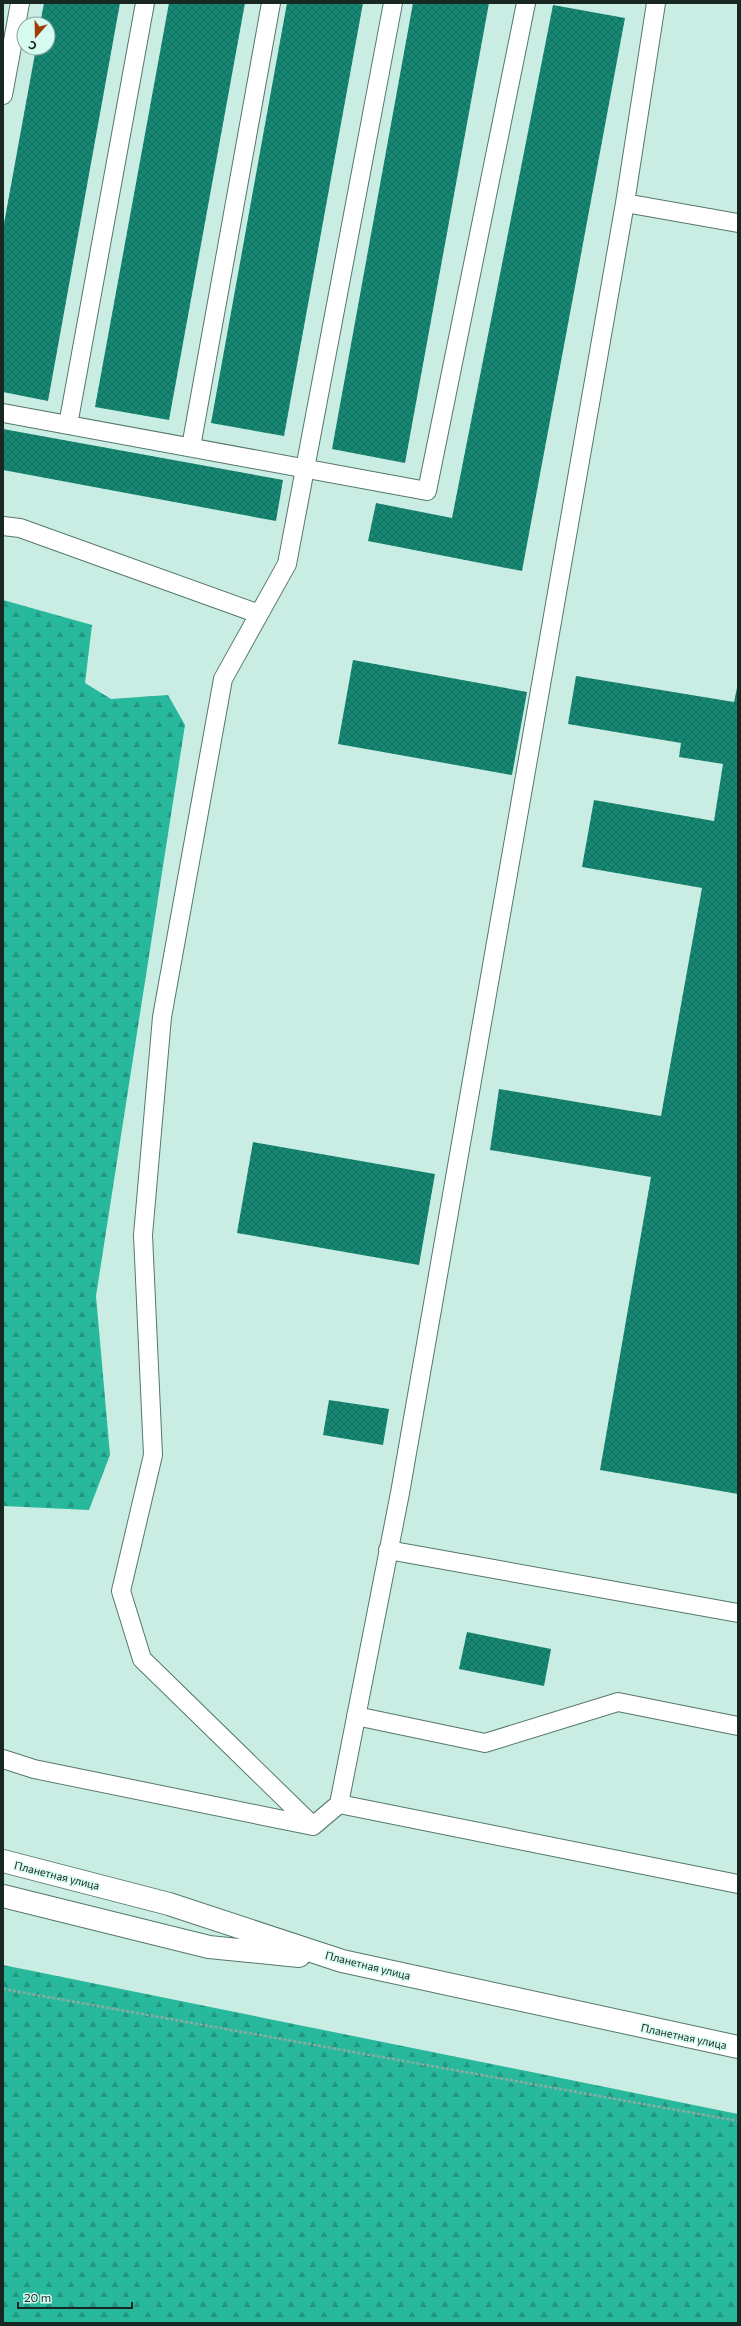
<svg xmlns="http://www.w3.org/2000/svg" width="741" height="2326" font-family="Commissioner,sans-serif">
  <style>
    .forest { fill: url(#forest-firs) }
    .building { fill: url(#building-cross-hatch) }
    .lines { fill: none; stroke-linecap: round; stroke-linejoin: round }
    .service-casing { stroke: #55776e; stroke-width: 20 }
    .secondary-casing { stroke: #55776e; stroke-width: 24 }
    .path { stroke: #8eaba3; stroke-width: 2.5; stroke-dasharray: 3 2; stroke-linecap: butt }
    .service { stroke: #fff; stroke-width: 18 }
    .secondary { stroke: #fff; stroke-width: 22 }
    .labels { text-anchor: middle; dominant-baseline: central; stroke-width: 3; stroke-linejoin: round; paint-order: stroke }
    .street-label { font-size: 11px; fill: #192723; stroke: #d6fbf0 }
  </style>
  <defs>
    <pattern id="forest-firs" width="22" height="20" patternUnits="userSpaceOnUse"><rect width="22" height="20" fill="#28b99d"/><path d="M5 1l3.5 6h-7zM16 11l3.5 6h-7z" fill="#229680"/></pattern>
    <pattern id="building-cross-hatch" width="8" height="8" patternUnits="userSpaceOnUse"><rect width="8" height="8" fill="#178672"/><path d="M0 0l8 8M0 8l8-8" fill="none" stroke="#146e5d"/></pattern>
  </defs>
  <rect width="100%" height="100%" fill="#c9ede3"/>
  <path class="forest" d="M3 600 92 625 85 683 111 699 168 695 185 725 96 1296 110 1455 89 1510 3 1506Z
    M3 1965 738 2114V2323H3Z"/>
  <path class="building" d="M44 3H120L48 401 3 392V229L36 48H48V24H40Z
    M169 3H245L169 420 95 407Z
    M287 3H363L284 436 211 423Z
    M413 3H489L405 463 332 449Z
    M553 5 625 18 522 571 368 541 376 503 452 518Z
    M3 429 283 480 276 521 3 470Z
    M353 660 527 692 512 775 338 744Z
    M576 676 734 702 738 683V1494L600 1470 651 1177 490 1150 499 1089 661 1116 702 888 582 867 594 800 714 821 723 764 679 757 681 743 568 724Z
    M253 1142 435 1174 419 1265 237 1233Z
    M329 1400 389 1409 383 1445 323 1435Z
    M467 1632 551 1649 544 1686 459 1669Z"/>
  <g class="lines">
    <g class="service-casing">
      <path id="service" d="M3 95 20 3
        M625 203 738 223
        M3 413 427 491 526 3
        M68 425 145 3
        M191 447 271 3
        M3 526 20 528 259 614
        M388 1550 738 1613
        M356 1716 485 1743 618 1702 738 1726
        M3 1759 34 1769 313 1826
        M339 1804 400 1493 625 203 656 3
        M313 1826 142 1659 121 1591 153 1455 143 1235 162 1017 223 679 287 564 393 3
        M313 1826 339 1804 738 1884"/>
    </g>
    <g class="secondary-casing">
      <path id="secondary" d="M3 1861 169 1904 342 1961 738 2047
        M3 1896 209 1947 299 1956"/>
    </g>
    <path class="path" d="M3 1989 738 2121"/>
    <use href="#service" class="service"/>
    <use href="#secondary" class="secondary"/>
  </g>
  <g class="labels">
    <g class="street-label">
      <text transform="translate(57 1875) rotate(14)">Планетная улица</text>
      <text transform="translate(368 1965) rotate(14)">Планетная улица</text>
      <text transform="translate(684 2036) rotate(12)">Планетная улица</text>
    </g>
  </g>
  <rect width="741" height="2326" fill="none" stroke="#192723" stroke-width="8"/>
  <g transform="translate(36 36) rotate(200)"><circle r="19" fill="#d6fbf0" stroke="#8aa69e"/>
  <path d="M0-3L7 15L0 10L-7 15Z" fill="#a03d00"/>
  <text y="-6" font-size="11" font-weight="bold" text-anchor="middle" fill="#192723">С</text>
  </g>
  <path d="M18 2302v6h114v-6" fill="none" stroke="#192723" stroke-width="2"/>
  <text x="24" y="2302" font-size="12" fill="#192723" stroke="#d6fbf0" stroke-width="3" paint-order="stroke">20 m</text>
</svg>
